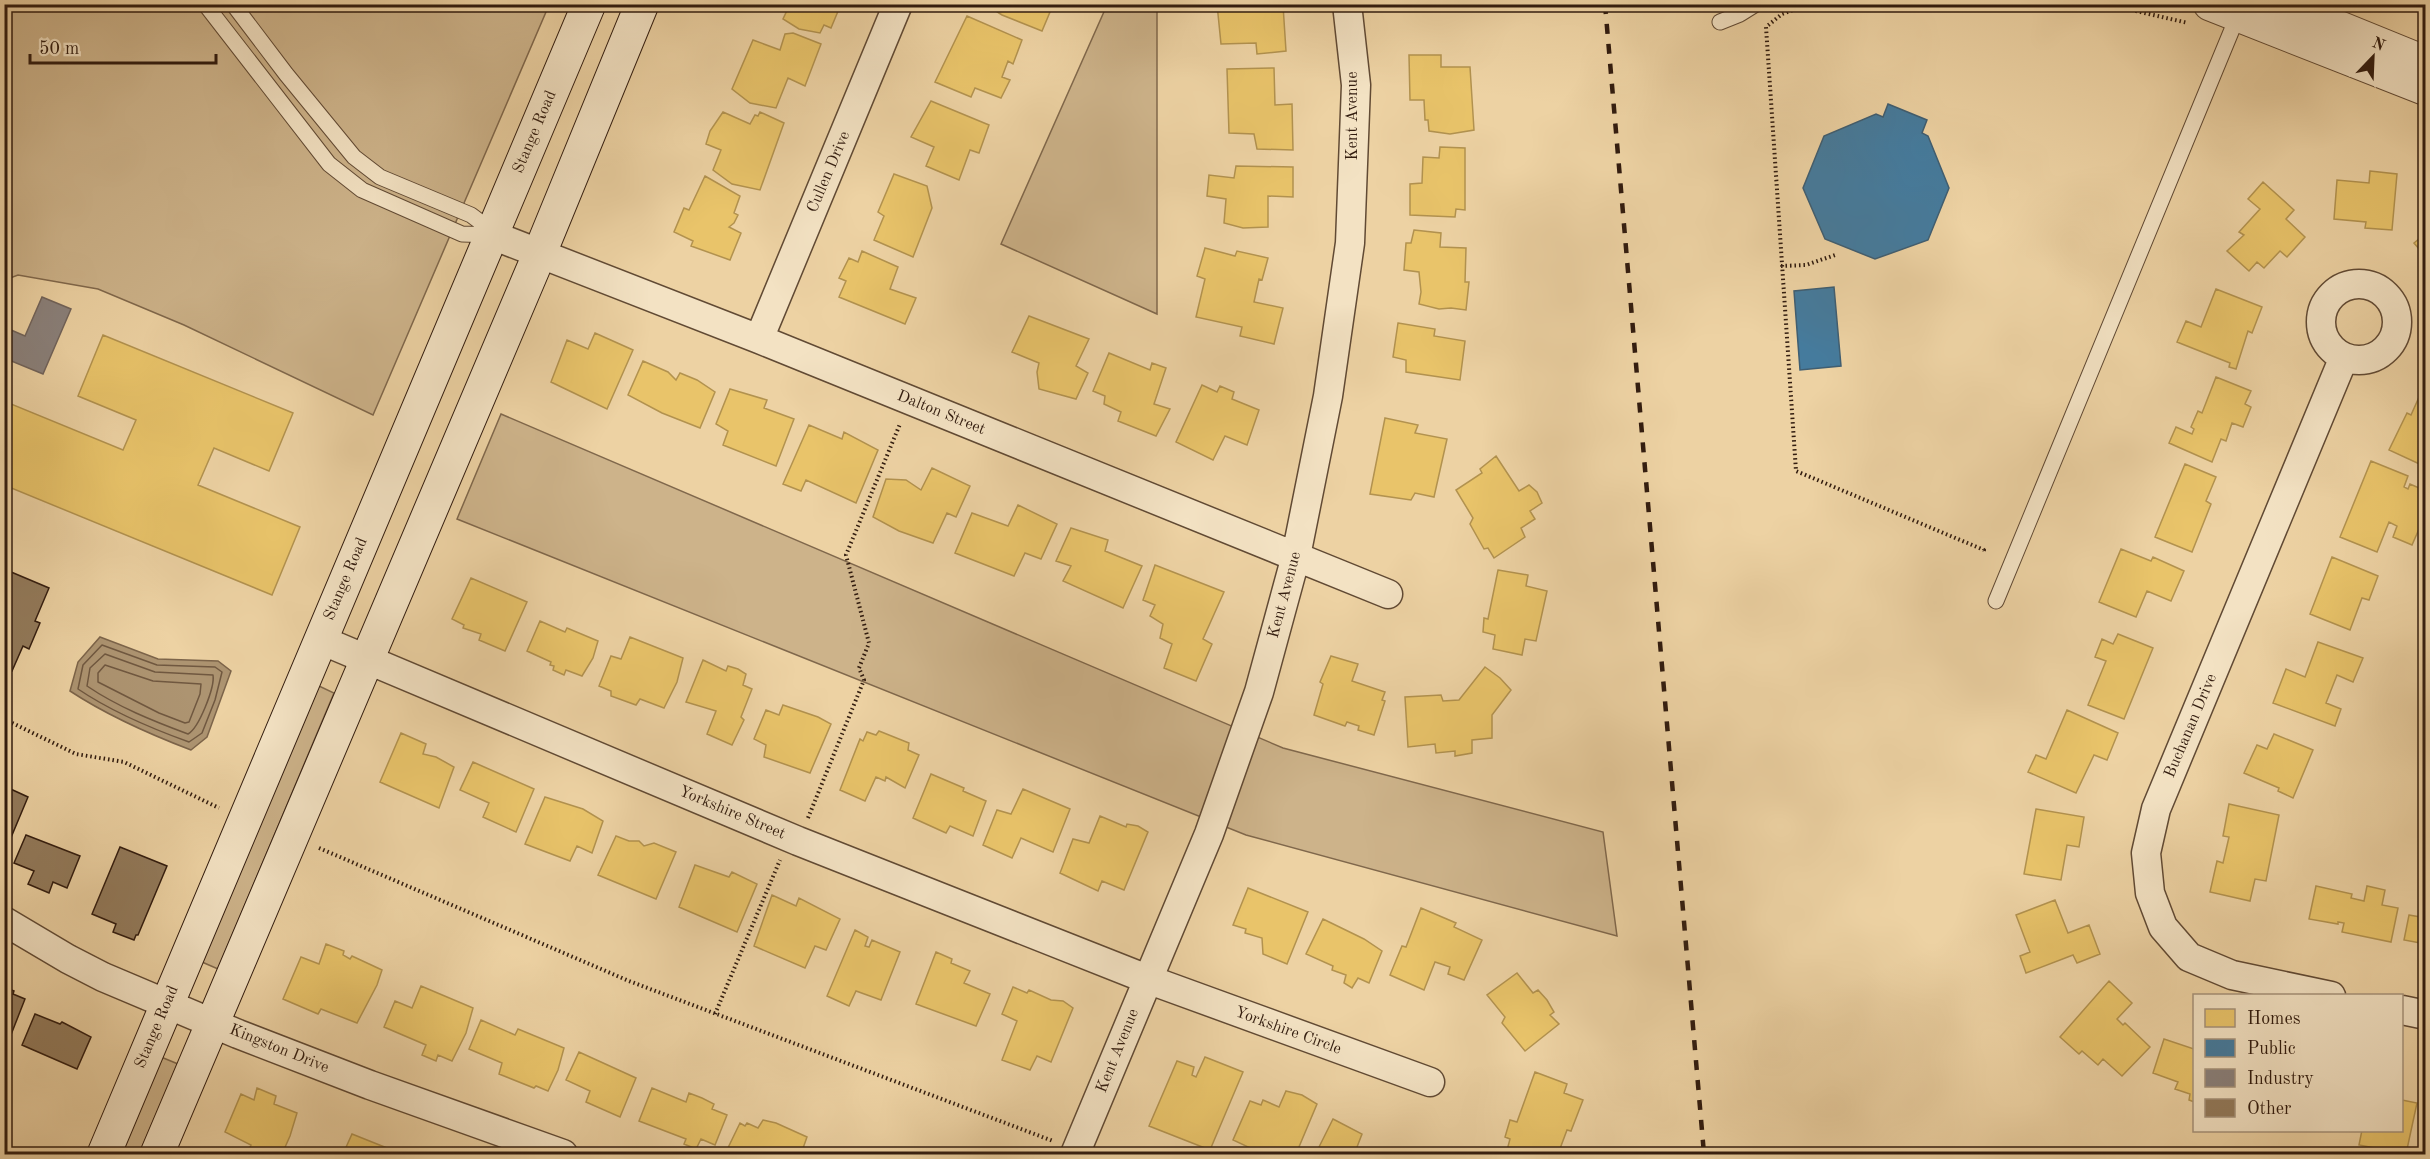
<svg xmlns="http://www.w3.org/2000/svg" width="2430" height="1159" font-family="'Old Standard TT',serif">
  <style>
    .green { fill: #cdb38a; stroke: #80684c; stroke-width: 1.5 }
    .water { fill: #ad9471; stroke: #7c644a; stroke-width: 1.5 }
    .homes { fill: #e9c46a; stroke: #b2924f; stroke-width: 1.5 }
    .public { fill: #457b9d; stroke: #3f5e72; stroke-width: 1.5 }
    .industry { fill: #8a817c; stroke: #70635b; stroke-width: 1.5 }
    .lines { fill: none; stroke-linecap: round; stroke-linejoin: round }
    .shore { stroke: #705840; stroke-width: 1.5 }
    .building { fill: #937b5c; stroke: #321c0f; stroke-width: 1.5 }
    .service-casing { stroke: #614a34; stroke-width: 17 }
    .minor-casing { stroke: #614a34; stroke-width: 31 }
    .tertiary-casing { stroke: #614a34; stroke-width: 35 }
    .secondary-casing { stroke: #321c0f; stroke-width: 35 }
    .path { stroke: #321c0f; stroke-width: 4; stroke-dasharray: 1.5 3; stroke-linecap: butt }
    .service { stroke: #f3e2c3; stroke-width: 15 }
    .minor { stroke: #f3e2c3; stroke-width: 28 }
    .tertiary { stroke: #f3e2c3; stroke-width: 33 }
    .secondary { stroke: #f3e2c3; stroke-width: 33 }
    .rail { stroke: #321c0f; stroke-width: 4.5; stroke-dasharray: 10 10; stroke-linecap: butt }
    .labels { text-anchor: middle; dominant-baseline: central; stroke-width: 6; stroke-linejoin: round; paint-order: stroke }
    .street-label { font-size: 16px; fill: #321c0f; stroke: #f3e2c3 }
  </style>
  <rect width="100%" height="100%" fill="#edd2a3"/>
  <filter id="stains"><feTurbulence type="fractalNoise" baseFrequency=".00333" numOctaves="4"/><feColorMatrix values="0 0 0 0 .2 0 0 0 0 .09 0 0 0 0 .02 0 0 0 .5 -.17"/></filter>
  <radialGradient id="worn" r=".72"><stop offset=".6" stop-color="#630" stop-opacity="0"/><stop offset="1" stop-color="#630" stop-opacity=".3"/></radialGradient>
  <path class="green" d="M5 5H549L373 415 184 325 98 289 18 275 5 280Z
    M1107 5H1157V314L1001 244Z
    M501 414 1283 748 1603 832 1617 936 1246 835 457 519Z
    M319 686 334 693 218 969 202 962Z
    M161 1057 178 1064 139 1154H120Z"/>
  <path class="water" d="M100 637 158 659 218 661 231 671 207 737 191 750C149 734 108 716 70 691L78 662Z"/>
  <path class="homes" d="M790 4H841L831 28 824 25 820 33 799 29 783 19Z
    M985 4H1036L1050 12 1042 31 1002 15Z
    M1217 4H1259V7L1283 5 1286 51 1257 54 1256 43 1221 44Z
    M967 16 1022 40 1013 64 1008 61 1002 77 1010 80 1001 98 975 88 971 97 935 82Z
    M793 33 821 44 805 86 788 78 776 108 750 103 732 89 753 40 780 50 785 34Z
    M1409 55H1441V67H1470L1474 130 1450 134 1429 131 1428 120H1425L1424 100H1410Z
    M1274 68 1275 105 1292 104 1293 150 1257 149 1254 134 1229 133 1227 69Z
    M931 101 989 125 979 153 970 150 959 180 926 166 934 147 911 137Z
    M723 112 750 124 755 115 758 116 760 112 784 123 760 190 732 184 713 170 721 150 706 144 710 131Z
    M1440 147 1465 148V210L1456 209 1455 217 1410 215V184L1422 183 1423 157 1439 158Z
    M1236 166 1293 167V197L1268 196V227L1243 228 1224 223 1226 199 1207 196 1209 175 1234 178Z
    M2370 171 2397 174 2392 230 2365 228 2366 222 2334 219 2337 180 2369 183Z
    M894 174 927 186 932 208 913 257 874 240 884 216 878 212Z
    M705 176 740 196 734 213 738 215 734 223 729 227 741 233 730 260 691 246 693 241 674 232 684 208 689 210Z
    M2263 182 2294 210 2286 219 2305 237 2287 257 2280 251 2264 268 2257 262 2249 271 2227 251 2244 235 2239 232 2260 209 2248 199Z
    M1414 230 1441 233 1440 247 1466 248 1465 282H1469L1466 310 1451 308 1439 309 1419 304 1421 292 1419 272 1404 270 1406 243H1411Z
    M2426 233V257L2414 243Z
    M1205 248 1235 256 1237 251 1268 258 1262 280 1259 279 1254 302 1283 308 1274 344 1240 336 1242 327 1196 317 1205 279 1197 276Z
    M862 251 898 267 890 289 916 298 905 324 839 297 846 281 839 278 849 258 858 262Z
    M2216 289 2262 307 2252 333 2248 331 2236 369 2229 367 2230 363 2177 342 2186 321 2201 327Z
    M1029 316 1089 339 1076 366 1088 373 1076 399 1039 389 1037 372 1039 363 1012 352Z
    M1398 323 1435 329 1434 336 1465 341 1460 380 1406 372V360L1393 357Z
    M595 333 633 350 607 409 551 382 567 340 588 349Z
    M103 335 293 413 269 471 214 448 198 485 300 527 272 595 4 485V401L123 450 136 420 78 396Z
    M1109 353 1150 370 1152 363 1166 368 1154 404 1170 409 1156 436 1118 421 1121 412 1104 404 1105 396 1093 391Z
    M643 361 668 372 676 380 680 373 697 380 715 392 700 428 662 413 628 395Z
    M2216 377 2251 391 2245 404 2251 407 2243 427 2232 423 2226 441 2221 439 2212 462 2169 443 2176 427 2192 434 2194 429 2191 427 2198 411 2202 413Z
    M1202 385 1217 392 1220 386 1234 392 1232 399 1259 410 1247 445 1225 436 1213 460 1176 442Z
    M730 389 767 400 764 408 794 419 776 466 723 445 728 431 716 424Z
    M2420 395 2426 397V467L2389 450 2407 413 2411 415Z
    M1385 418 1418 425 1415 433 1447 439 1434 497 1415 493 1411 500 1370 494Z
    M809 425 842 439 844 432 878 450 856 503 806 480 801 491 783 484Z
    M1496 456 1519 491 1529 485 1537 492 1542 503 1530 511 1535 519 1521 528 1525 537 1494 558 1488 548 1484 549 1470 524 1473 518 1456 490 1482 473 1480 469Z
    M2371 461 2408 476 2404 487 2408 489 2410 484 2426 491V513L2412 545 2393 537 2397 526 2389 522 2377 552 2340 537Z
    M2185 464 2216 477 2206 501 2211 504 2192 552 2155 537Z
    M932 468 970 486 956 517 947 513 933 543 899 531 873 517 886 479 906 480 921 490Z
    M1018 505 1057 524 1041 559 1025 553 1014 576 955 553 972 513 1008 526Z
    M1071 528 1108 540 1105 551 1142 566 1123 608 1063 581 1071 566 1056 561Z
    M2121 549 2151 561 2153 557 2184 571 2171 601 2147 591 2136 617 2099 602Z
    M2332 557 2378 576 2369 600 2362 598 2350 630 2310 614Z
    M1155 565 1224 592 1203 639 1212 644 1196 681 1164 668 1172 644 1160 638 1163 624 1150 616 1155 605 1143 600Z
    M1498 570 1528 575 1526 586 1547 591 1536 641 1525 639 1522 655 1493 649 1495 635 1483 632 1484 618 1488 619Z
    M471 578 527 602 505 651 479 640 481 634 463 628 464 625 452 619Z
    M540 621 565 632 567 628 598 641 593 658 582 676 566 670 564 675 553 670 554 666 550 665 551 662 527 651Z
    M2118 634 2153 648 2124 719 2088 705 2106 661 2095 657 2102 639 2113 644Z
    M630 637 683 658 677 682 664 708 640 699 636 705 611 696V691L599 686 611 656 621 659Z
    M2318 642 2363 658 2353 682 2337 675 2326 703 2341 709 2335 726 2273 703 2286 669 2305 677Z
    M1331 656 1358 664 1352 681 1385 692 1382 700 1385 701 1374 735 1358 730 1359 726 1347 722 1345 726 1314 715 1323 684 1320 682Z
    M703 660 726 671 728 666 738 669 746 674 743 685 752 689 741 717 744 720 732 745 707 734 716 711 686 702Z
    M1485 667 1500 678 1511 690 1492 715V738L1472 740V753L1455 756V751L1436 753 1435 744 1408 747 1405 697 1441 695 1443 701 1459 700Z
    M783 705 818 717 831 724 810 773 764 757 766 745 754 739 766 710 779 715Z
    M2067 710 2118 733 2107 760 2094 755 2076 793 2028 772 2036 755 2046 759Z
    M879 731 909 743 908 750 919 755 905 788 886 777 885 781 876 777 865 801 840 790 860 739 863 741 867 732 876 735Z
    M401 733 426 744 423 754 436 757 454 767 439 808 380 782Z
    M2274 734 2313 750 2293 798 2278 791 2279 788 2244 773 2257 745 2267 749Z
    M473 762 534 789 516 832 483 817 489 803 460 790Z
    M931 774 964 788 963 791 986 801 973 836 950 826 946 833 913 818Z
    M1023 789 1070 809 1053 852 1021 838 1012 858 983 845 997 810 1011 814Z
    M545 797 583 809 603 821 592 853 577 846 570 861 525 844Z
    M2229 804 2279 815 2266 881 2255 879 2250 901 2210 892 2217 861 2223 863 2229 837 2223 836Z
    M2036 809 2084 817 2079 847 2067 845 2061 880 2024 874Z
    M1100 816 1126 827 1127 824 1138 826 1148 832 1124 890 1102 881 1098 891 1060 873 1073 839 1089 843Z
    M616 836 629 841H639L644 846 654 843 676 852 656 899 598 875Z
    M695 865 729 877 732 872 757 884 737 932 679 907Z
    M2316 886 2352 894 2351 898 2364 901 2367 886 2385 890 2382 905 2398 908 2391 942 2342 932 2344 923 2338 922V924L2309 919Z
    M1248 888 1308 912 1287 964 1263 954 1262 938 1245 933 1246 929 1233 925Z
    M772 895 796 906 799 898 840 919 826 950 815 946 805 968 754 946Z
    M2055 900 2068 933 2089 925 2100 954 2077 963 2073 955 2026 973 2020 956 2030 952 2016 915Z
    M1421 908 1456 923 1454 927 1482 940 1464 980 1448 974 1450 967 1435 962 1424 990 1390 975 1402 946 1406 947Z
    M2409 915 2426 918V944L2404 940Z
    M1323 919 1364 939 1382 951 1369 983 1358 978 1352 988 1344 983 1346 975 1332 970 1333 966 1306 954Z
    M855 930 868 937 865 946 869 947 872 940 900 952 881 1000 856 991 849 1006 827 996Z
    M326 944 344 951 343 955 350 959 352 956 382 970 377 985 357 1023 321 1009 318 1014 283 999 301 957 319 964Z
    M936 952 952 959 951 963 970 971 964 983 990 994 976 1026 916 1004Z
    M1517 973 1533 993 1538 990 1547 1000 1554 1012 1550 1015 1559 1024 1525 1051 1502 1023 1505 1017 1487 995Z
    M2109 981 2132 1003 2117 1019 2123 1025 2125 1023 2150 1047 2122 1076 2103 1059 2098 1065 2082 1051 2079 1054 2060 1037Z
    M421 986 473 1008 466 1033 452 1061 438 1055 436 1061 422 1055 426 1045 384 1027 395 1001 412 1008Z
    M1013 987 1027 993 1029 990 1051 1000 1063 1001 1073 1008 1051 1062 1037 1056 1030 1070 1002 1060 1017 1021 1002 1014Z
    M481 1020 515 1035 518 1029 564 1048 558 1070 548 1091 536 1086 534 1088 499 1074 502 1063 469 1049Z
    M2164 1039 2194 1049V1102L2189 1100 2190 1094 2175 1089 2178 1082 2153 1073Z
    M579 1052 636 1078 620 1117 586 1102 590 1091 566 1080Z
    M1205 1057 1243 1072 1210 1150 1149 1126 1177 1061 1194 1067 1192 1075 1196 1077Z
    M1535 1072 1567 1084 1564 1093 1583 1100 1571 1131 1567 1130 1558 1154H1506L1510 1139 1505 1137 1510 1120 1517 1122Z
    M257 1088 276 1096 274 1104 297 1113 290 1136 282 1154H262L249 1149 251 1145 225 1132 241 1094 254 1100Z
    M652 1088 686 1102 689 1093 702 1098 714 1104 712 1109 727 1115 715 1145 701 1139 696 1149 684 1144 686 1139 639 1121Z
    M1286 1091 1302 1095 1317 1104 1296 1154H1263L1233 1140 1250 1101 1261 1105 1263 1100 1279 1107Z
    M2402 1100 2417 1103 2406 1154 2359 1145 2362 1130H2402Z
    M1333 1119 1362 1134 1357 1147 1373 1154H1324L1327 1150 1319 1147Z
    M763 1120 776 1123 807 1137 801 1154H725L740 1123 745 1126 747 1123 758 1128Z
    M352 1134 397 1152 404 1154H343Z"/>
  <path class="public" d="M1888 104 1927 120 1922 133 1928 136 1949 188 1928 240 1875 259 1825 239 1803 188 1824 136 1876 114 1883 117Z
    M1834 287 1841 366 1800 370 1794 291Z"/>
  <path class="industry" d="M42 297 71 309 43 374 4 358V327L25 336Z"/>
  <g class="lines">
    <path class="shore" d="M102 645 157 665 215 667 222 672 215 700 202 733 189 742C150 728 112 712 78 689L83 665Z
      M105 654 155 672 213 675C215 687 199 728 188 734 153 721 118 707 87 686L90 668Z
      M105 665 153 681 201 684 200 694 189 722 185 723 159 713 98 682V673Z"/>
  </g>
  <path class="building" d="M4 569 49 588 35 621 40 623 29 649 23 646 12 671 4 668Z
    M4 786 28 797 7 847 4 845Z
    M26 835 80 856 67 888 53 882 49 893 28 884 34 871 14 863Z
    M120 847 167 866 138 935H136L134 940 113 932 116 924 92 914Z
    M4 987 14 991 13 994 25 999 5 1050Z
    M35 1014 60 1024 62 1022 91 1037 77 1069 22 1045Z"/>
  <g class="lines">
    <g class="service-casing">
      <path id="service" d="M205 4 329 164 362 190 462 234 492 235
        M233 4 286 74 354 157 380 177 471 215 483 224 492 235
        M1720 22 1740 14 1756 4
        M1996 601 2238 15"/>
    </g>
    <g class="minor-casing">
      <path id="minor" d="M492 235 759 339 1388 594
        M2321 322a38 38 0 1 1 76 0a38 38 0 1 1-76 0Z
        M759 339 898 4
        M321 640 798 841 1147 979 1430 1082
        M4 921 68 959 103 977 238 1034 370 1085 563 1154
        M2331 996 2232 975 2189 957 2163 927 2150 893 2146 853 2156 809 2344 357
        M2402 1010 2426 1015
        M1075 1154 1209 834 1259 692 1296 556 1328 396 1350 243 1356 85 1347 4"/>
    </g>
    <g class="tertiary-casing">
      <path id="tertiary" d="M2210 4 2426 89
        M2281 4 2426 63"/>
    </g>
    <g class="secondary-casing">
      <path id="secondary" d="M104 1154 589 4
        M157 1154 539 255 642 4"/>
    </g>
    <path class="path" d="M1809 4 1782 14 1766 27 1796 471 1984 550 1983 552
      M2119 4 2136 11 2188 23
      M1781 266 1806 265 1835 255
      M4 719 76 754 124 762 219 808
      M808 818 864 680 859 668 869 643 846 555 900 424
      M319 848 629 981 1053 1141
      M715 1014 780 860"/>
    <use href="#service" class="service"/>
    <use href="#minor" class="minor"/>
    <use href="#tertiary" class="tertiary"/>
    <use href="#secondary" class="secondary"/>
    <path class="rail" d="M1605 4 1704 1154"/>
  </g>
  <g class="labels">
    <g class="street-label">
      <text transform="translate(1353 116) rotate(-90)">Kent Avenue</text>
      <text transform="translate(535 132) rotate(-67)">Stange Road</text>
      <text transform="translate(829 172) rotate(-67)">Cullen Drive</text>
      <text transform="translate(941 413) rotate(22)">Dalton Street</text>
      <text transform="translate(346 579) rotate(-67)">Stange Road</text>
      <text transform="translate(1285 595) rotate(-75)">Kent Avenue</text>
      <text transform="translate(2191 726) rotate(-67)">Buchanan Drive</text>
      <text transform="translate(732 813) rotate(23)">Yorkshire Street</text>
      <text transform="translate(157 1027) rotate(-67)">Stange Road</text>
      <text transform="translate(1288 1031) rotate(20)">Yorkshire Circle</text>
      <text transform="translate(279 1049) rotate(22)">Kingston Drive</text>
      <text transform="translate(1118 1051) rotate(-68)">Kent Avenue</text>
    </g>
  </g>
  <rect width="2430" height="1159" fill="none" stroke="#edd2a3" stroke-width="24"/>
  <rect x="6" y="6" width="2418" height="1147" fill="none" stroke="#321c0f" stroke-width="3"/>
  <rect x="12" y="12" width="2406" height="1135" fill="none" stroke="#321c0f" stroke-width="1.5"/>
  <rect x="2193" y="994" width="210" height="138" fill="#f3e2c3" stroke="#a6937b" stroke-width="1.5"/>
  <rect x="2205" y="1009" width="30" height="18" fill="#e9c46a" stroke="#a6937b" stroke-width="1.5"/>
  <text x="2247" y="1024" font-size="18" fill="#321c0f">Homes</text>
  <rect x="2205" y="1039" width="30" height="18" fill="#457b9d" stroke="#a6937b" stroke-width="1.5"/>
  <text x="2247" y="1054" font-size="18" fill="#321c0f">Public</text>
  <rect x="2205" y="1069" width="30" height="18" fill="#8a817c" stroke="#a6937b" stroke-width="1.5"/>
  <text x="2247" y="1084" font-size="18" fill="#321c0f">Industry</text>
  <rect x="2205" y="1099" width="30" height="18" fill="#937b5c" stroke="#a6937b" stroke-width="1.5"/>
  <text x="2247" y="1114" font-size="18" fill="#321c0f">Other</text>
  <g transform="translate(2373 57) rotate(23)" stroke="#f3e2c3" stroke-width="4.5" paint-order="stroke">
  <path d="M0-4.5L10 22L0 15L-10 22Z" fill="#321c0f"/>
  <text y="-9" font-size="16" font-weight="bold" text-anchor="middle" fill="#321c0f">N</text>
  </g>
  <path d="M30 54v9h186v-9" fill="none" stroke="#321c0f" stroke-width="3"/>
  <text x="39" y="54" font-size="18" fill="#321c0f" stroke="#f3e2c3" stroke-width="4.5" paint-order="stroke">50 m</text>
  <rect width="100%" height="100%" filter="url(#stains)"/>
  <rect width="100%" height="100%" fill="url(#worn)"/>
</svg>
